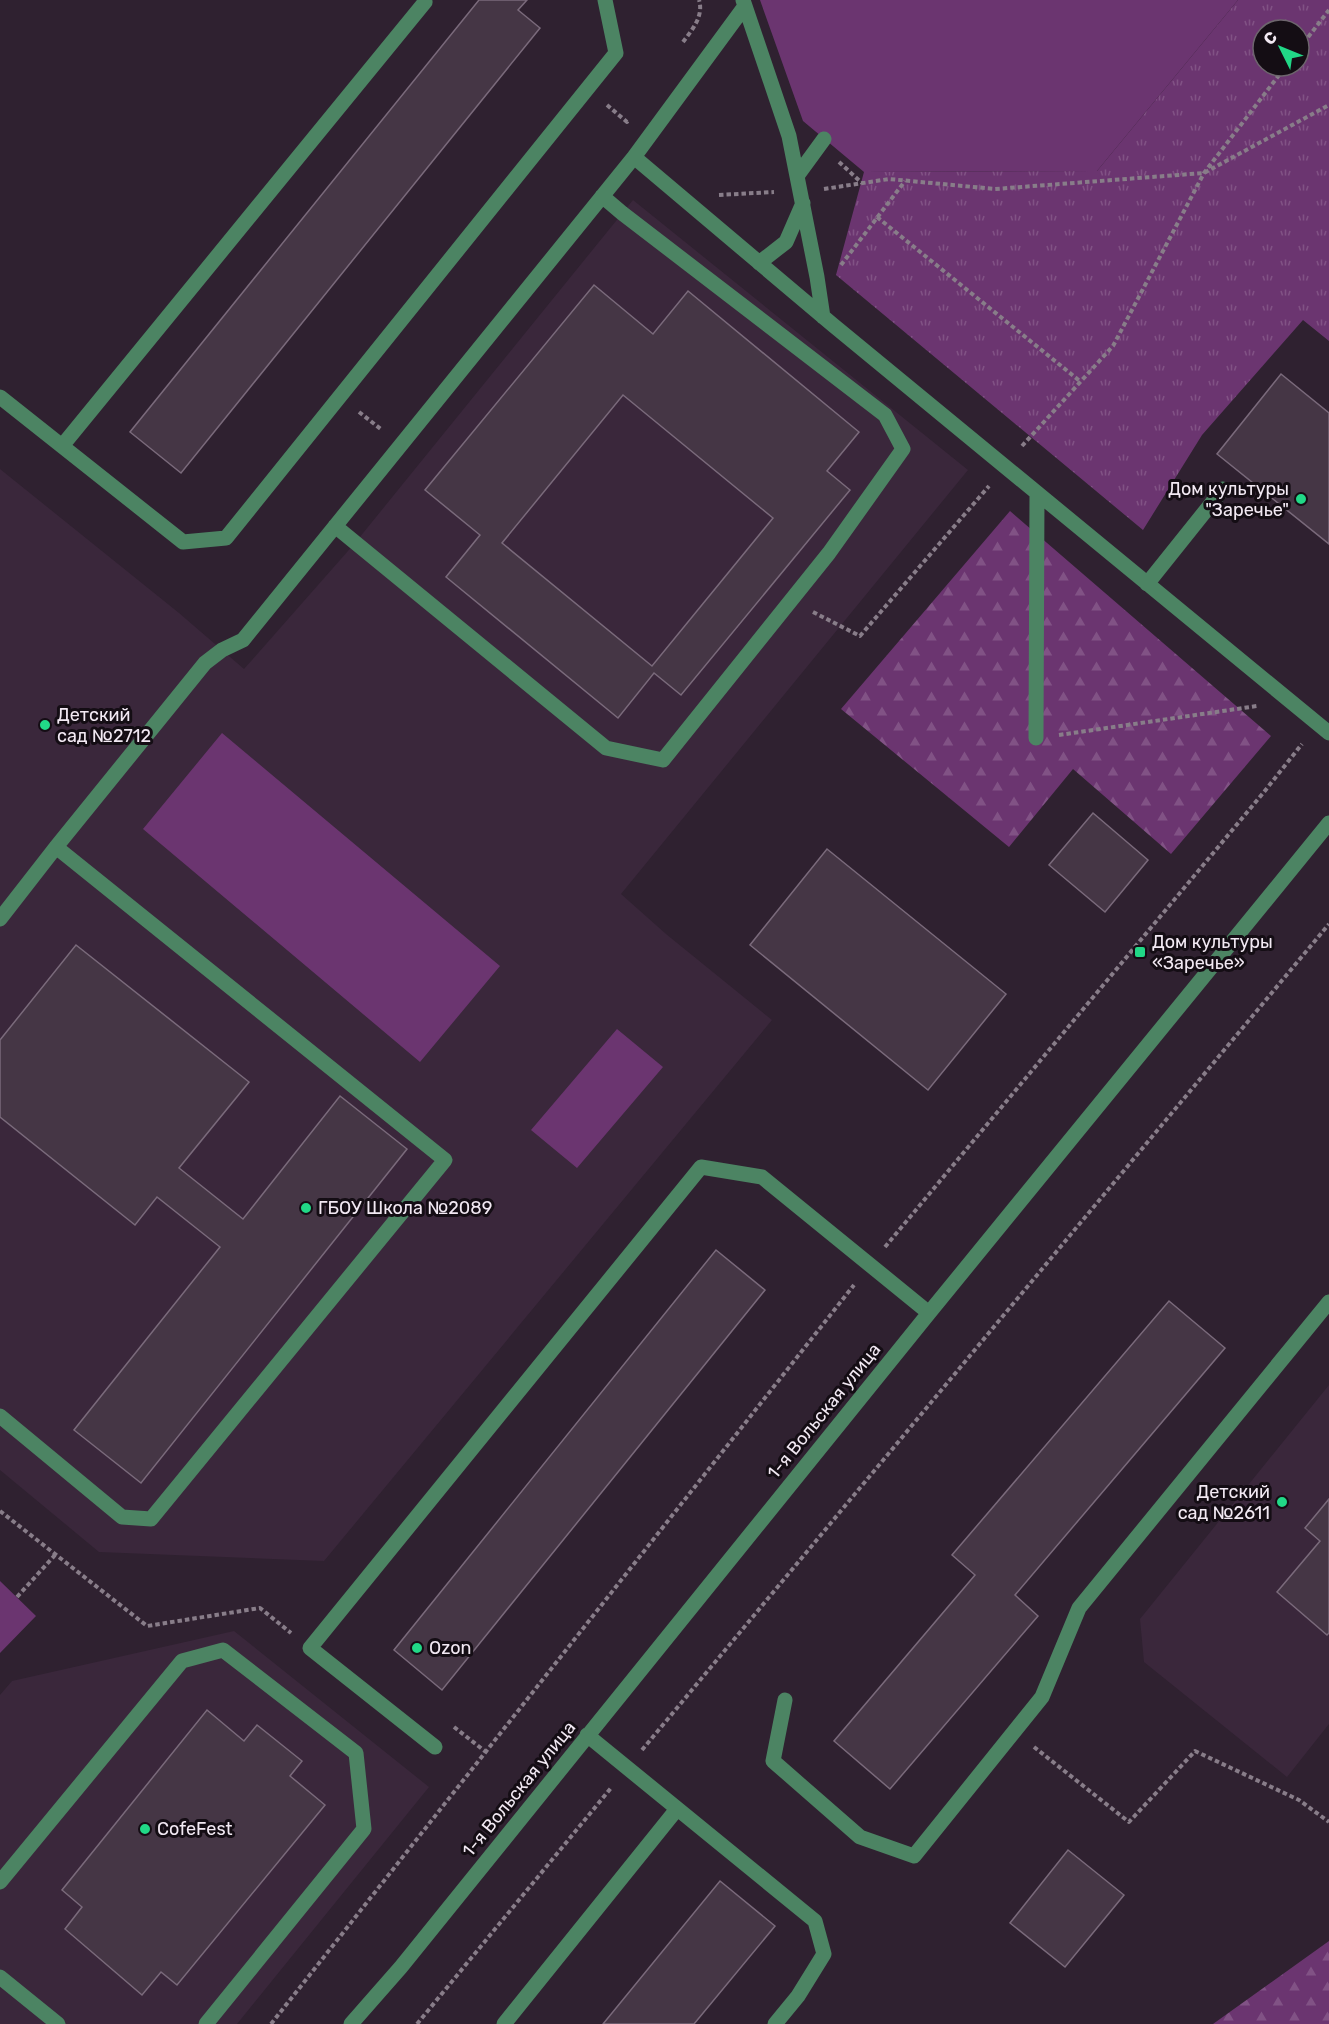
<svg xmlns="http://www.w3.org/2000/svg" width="1329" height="2024" font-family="Rubik,sans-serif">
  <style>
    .built { fill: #3a273b }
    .forest { fill: url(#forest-firs) }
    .park { fill: url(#park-tufts); fill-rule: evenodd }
    .pitch { fill: #6b3570 }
    .building { fill: #453645; stroke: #7a6a7b; stroke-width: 1.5; fill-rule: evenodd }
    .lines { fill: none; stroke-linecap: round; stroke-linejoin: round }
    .path { stroke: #887d89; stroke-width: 4; stroke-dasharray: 4.5 3; stroke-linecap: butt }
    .minor { stroke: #4c8463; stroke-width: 15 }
    .poi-dot { fill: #21d887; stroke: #140d14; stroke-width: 2 }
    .labels { text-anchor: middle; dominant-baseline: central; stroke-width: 6; stroke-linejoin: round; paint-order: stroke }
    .poi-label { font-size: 18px; fill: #f2e9f3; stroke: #140d14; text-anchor: start }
    .street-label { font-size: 18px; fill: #f2e9f3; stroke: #140d14 }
  </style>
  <defs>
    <pattern id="forest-firs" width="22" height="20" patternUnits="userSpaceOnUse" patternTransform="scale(1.5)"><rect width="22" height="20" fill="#6b3570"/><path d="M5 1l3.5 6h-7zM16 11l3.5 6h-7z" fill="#815285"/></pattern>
    <pattern id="park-tufts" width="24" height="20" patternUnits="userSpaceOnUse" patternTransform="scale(1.5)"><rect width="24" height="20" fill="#6b3570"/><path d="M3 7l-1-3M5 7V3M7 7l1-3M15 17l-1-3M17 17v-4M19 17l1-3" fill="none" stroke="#815285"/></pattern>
  </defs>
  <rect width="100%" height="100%" fill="#2f2130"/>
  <path class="built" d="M633 200 968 470 621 894 666 934 772 1020 324 1561 99 1552 0 1470V469L179 613 244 669 355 543Z
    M1329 1385V1724L1287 1777 1144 1662 1140 1619Z
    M234 1631 429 1787 237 2024H0V1695L12 1681Z"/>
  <path class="forest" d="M1010 511 1271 736 1171 854 1073 769 1009 847 841 709Z
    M1329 1941V2024H1213Z"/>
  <path class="park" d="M1238 0H1329V341L1303 320 1202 435 1143 530 836 275 864 172 1097 171ZM1263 30H1299V66H1263Z"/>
  <path class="pitch" d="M760 0H1238L1097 171 864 172 803 121Z
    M222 733 500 966 420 1062 143 829Z
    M617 1029 663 1067 577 1168 531 1130Z
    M0 1581 36 1616 0 1653Z"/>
  <path class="building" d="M479 0H527L518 10 540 28 181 473 130 432Z
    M594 285 653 334 688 291 859 432 827 471 850 490 681 695 654 673 618 718 446 577 480 535 425 490ZM623 395 773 518 652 666 502 543Z
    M1281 374 1329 413V544L1217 454Z
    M1093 813 1148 860 1105 912 1049 865Z
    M827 849 1006 994 928 1090 750 945Z
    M76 945 249 1082 179 1168 243 1219 340 1096 407 1149 141 1483 74 1430 220 1247 157 1197 135 1225 0 1117V1040Z
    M716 1250 765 1290 442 1690 394 1650Z
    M1169 1301 1225 1348 1015 1595 1038 1616 890 1789 834 1741 975 1575 952 1555Z
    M1329 1499V1633L1327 1635 1277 1592 1320 1541 1305 1528Z
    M207 1710 244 1741 257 1725 302 1761 290 1776 325 1805 177 1985 161 1972 142 1995 65 1929 82 1907 62 1890Z
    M1068 1850 1124 1895 1065 1967 1010 1923Z
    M720 1881 775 1926 694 2024H603Z"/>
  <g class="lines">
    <path class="path" d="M683 42C692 30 704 16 699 0
      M1299 49 1329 10
      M607 105 627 122 628 119
      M839 162 862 183
      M824 189 889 179 995 189 1204 173 1329 105
      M719 195 774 192
      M877 217 1081 382
      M841 265 905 181
      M359 412 382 430
      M1022 446 1113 346 1204 173 1286 66
      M813 612 860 636 989 486
      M1059 735 1257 706
      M885 1247 1264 792 1302 744
      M0 1511 147 1626 260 1608 291 1633
      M17 1597 55 1555
      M454 1727 486 1752
      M1034 1747 1129 1822 1195 1751 1299 1800 1329 1822
      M642 1750 1329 924
      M271 2024 854 1285
      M417 2024 611 1788"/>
    <path class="minor" d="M743 0 789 136 817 277 823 317
      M634 157 833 325 1329 733
      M797 176 824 139
      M759 263 786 242 803 203
      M0 397 183 542 226 538 616 53 605 0
      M62 446 425 2 424 0
      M335 526 606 748 663 760 829 553 903 449 885 415 622 213 602 196
      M1147 584 1223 489
      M1036 738 1037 493
      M0 919 56 847 205 663 222 650 243 640 634 157 745 6
      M0 1416 122 1517 151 1519 445 1160 56 847
      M785 1700 773 1761 860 1837 914 1856 1042 1697 1079 1608 1329 1302
      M587 1735 815 1921 824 1954 798 1996 775 2024
      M435 1747 310 1648 701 1167 762 1177 929 1313
      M0 1882 182 1661 223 1650 356 1753 364 1829 206 2024
      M0 1977 58 2024
      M351 2024 401 1967 929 1313 1329 823
      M504 2024 677 1809"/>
  </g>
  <g class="poi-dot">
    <circle cx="1301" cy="499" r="6"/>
    <circle cx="45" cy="725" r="6"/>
    <rect x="1134" y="946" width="12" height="12" rx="3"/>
    <circle cx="306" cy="1208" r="6"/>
    <circle cx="1282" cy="1502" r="6"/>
    <circle cx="417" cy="1648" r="6"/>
    <circle cx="145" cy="1829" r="6"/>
  </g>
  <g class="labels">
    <g class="poi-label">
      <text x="1289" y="489" text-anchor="end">Дом культуры<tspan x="1289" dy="21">"Заречье"</tspan></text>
      <text x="57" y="715">Детский<tspan x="57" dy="21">сад №2712</tspan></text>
      <text x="1152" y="942">Дом культуры<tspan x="1152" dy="21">«Заречье»</tspan></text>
      <text x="318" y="1208">ГБОУ Школа №2089</text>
      <text x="1270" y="1492" text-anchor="end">Детский<tspan x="1270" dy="21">сад №2611</tspan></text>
      <text x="429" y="1648">Ozon</text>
      <text x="157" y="1829">CofeFest</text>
    </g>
    <g class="street-label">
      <text transform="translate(824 1411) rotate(-51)">1-я Вольская улица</text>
      <text transform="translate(519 1789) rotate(-51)">1-я Вольская улица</text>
    </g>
  </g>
  <g transform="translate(1281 48) rotate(313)"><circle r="28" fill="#140d14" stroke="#6d656d" stroke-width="1.5"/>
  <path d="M0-4.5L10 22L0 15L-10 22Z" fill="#21d887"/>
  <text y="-9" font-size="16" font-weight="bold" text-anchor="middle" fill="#f2e9f3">С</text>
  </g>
</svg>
